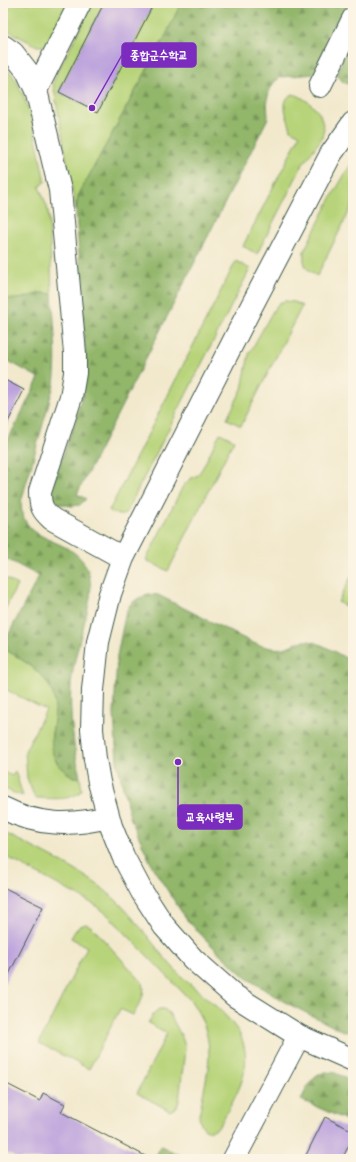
<svg xmlns="http://www.w3.org/2000/svg" width="356" height="1162" font-family="'Architects Daughter','Poor Story',sans-serif">
  <style>
    .grass { fill: #b8d47a; stroke: #6c8857 }
    .forest { fill: url(#forest-firs); stroke: #587a4f }
    .building { fill: #bca2dd }
    .lines { fill: none; stroke-linecap: round; stroke-linejoin: round }
    .minor-casing { stroke: #3f574b; stroke-width: 24 }
    .minor { stroke: #fff; stroke-width: 22 }
    .leader { fill: none; stroke: #7b2cbf; stroke-width: 1.5 }
    .callout-dot { fill: #7b2cbf; stroke: #fcf5e5; stroke-width: 1.5 }
    .callout { fill: #7b2cbf; stroke: #7b2cbf; stroke-width: 1.5 }
    .callout-label { font-size: 12px; text-anchor: middle; font-weight: bold; fill: #fff }
  </style>
  <defs>
    <pattern id="forest-firs" width="22" height="20" patternUnits="userSpaceOnUse"><rect width="22" height="20" fill="#92b66a"/><path d="M5 1l3.5 6h-7zM16 11l3.5 6h-7z" fill="#779558"/></pattern>
  </defs>
  <rect width="100%" height="100%" fill="#fcf5e5"/>
  <filter id="ink" filterUnits="userSpaceOnUse"><feTurbulence type="fractalNoise" baseFrequency=".025" numOctaves="2"/><feDisplacementMap in="SourceGraphic" scale="8" xChannelSelector="R" yChannelSelector="G"/><feConvolveMatrix kernelMatrix="1 2 1 2 8 2 1 2 1" color-interpolation-filters="sRGB"/></filter>
  <filter id="wash" filterUnits="userSpaceOnUse"><feTurbulence type="fractalNoise" baseFrequency=".012" numOctaves="4" result="noise"/><feDisplacementMap in="SourceGraphic" scale="16" xChannelSelector="R" yChannelSelector="G"/><feGaussianBlur stdDeviation="0.9" result="paint"/><feColorMatrix in="noise" values="0 0 0 0 0 0 0 0 0 0 0 0 0 0 0 0 0 1.4 0 .05"/><feComposite in="paint" operator="in"/></filter>
  <g filter="url(#wash)">
    <rect width="100%" height="100%" fill="#f2e9cd"/>
    <path class="grass" d="M3 3H70L47 44 43 46H37L3 28Z
      M93 3H104L59 92 98 112 154 3H181L167 33 78 196 76 210 53 84 56 75Z
      M3 63C32 95 36 142 45 182L39 187 47 206 49 218 52 294C48 293 44 293 40 293 27 296 15 304 3 296Z
      M293 94 299 96 310 103 320 114 324 128 322 138 303 164 257 254 243 246 300 135 291 130C288 118 278 100 293 94Z
      M353 160V204L317 276C305 269 303 265 304 251L330 200Z
      M236 261 250 269 127 511 123 515H119L109 511Z
      M285 301 294 302 302 306 241 426 227 419 242 389 249 354 274 309 279 303Z
      M220 433 234 440 168 571 146 560 183 486 190 479 198 475 203 467Z
      M353 573V610L338 602Z
      M3 577 17 585 3 613Z
      M3 648 30 665 46 680 54 695 55 714 51 739 58 764 67 773 74 777 80 778 82 790C72 802 50 798 35 798L27 778 25 751 46 710 3 688Z
      M15 771 23 796 14 793 3 788V772L12 776Z
      M3 832C35 849 69 864 98 885 131 909 151 944 178 973 196 991 220 1006 235 1027 241 1034 244 1043 245 1052 249 1078 232 1102 220 1125 210 1136 200 1129 199 1116 207 1070 220 1043 191 1001L109 916 97 906 3 855Z
      M86 924 92 927 143 983C146 995 139 1005 133 1015L120 1009 89 1069 39 1043 87 947 71 938C75 931 77 926 86 924Z
      M159 1009H164L169 1013 181 1035 184 1043 185 1049 179 1101 177 1107 170 1111 137 1093 167 1033 148 1023 154 1013Z"/>
    <path class="forest" d="M181 3H352L321 68 314 74 281 77 274 82 269 92 267 100 268 118 77 494 86 499 80 505 71 506 60 504 53 498 51 488 75 422 83 391 86 365 76 210 78 196 167 33Z
      M353 32V86L343 82 337 74Z
      M41 293 52 294C54 324 58 355 54 385L21 502C21 549 77 533 89 574 94 592 87 611 83 628 78 646 73 666 71 684 69 716 74 747 80 778 73 777 68 773 62 768 40 748 61 719 53 695 46 672 22 660 3 648V645L39 576 3 557V450L39 378 3 358V296C15 303 29 296 41 293Z
      M148 594 158 595 170 601 253 643C263 646 274 650 284 648 292 646 299 640 308 641 321 642 341 656 353 662V1034L338 1029 281 1000 245 977 215 949 186 919 153 868 130 817 117 762 114 714 117 656 125 616 129 606 137 599Z
      M325 1072 335 1073 353 1081V1123L301 1100C307 1087 311 1077 325 1072Z
      M161 1146 188 1159H154Z"/>
    <g id="blocks">
      <path class="building" d="M104 3H154L98 112 59 92Z
        M3 379 24 390 3 432Z
        M3 887 43 907 3 986Z
        M3 1082 40 1101 43 1093 65 1104 61 1112 151 1159H18L3 1151Z
        M325 1117 353 1131V1137L342 1159H304Z"/>
    </g>
  </g>
  <g filter="url(#ink)">
    <use href="#blocks" fill-opacity="0" stroke="#3f574b" stroke-width="1"/>
    <g class="lines">
      <g class="minor-casing">
        <path id="minor" d="M3 46 13 53 27 71 36 90 60 190 75 353V373L71 397 40 492C40 506 42 510 52 519L123 558
          M320 86 353 19
          M36 90 80 3
          M353 123 331 154 249 311 123 558 110 594 98 642 93 690 92 729 95 759 99 782 111 826 123 856 142 892 164 926 193 959 235 996 299 1036 353 1060
          M3 808C38 826 71 826 108 817
          M234 1159 299 1036"/>
      </g>
      <use href="#minor" class="minor"/>
    </g>
  </g>
  <path class="leader" d="M92 108L122 55M178 762L178 817"/>
  <g class="callout-dot">
    <circle cx="92" cy="108" r="4"/>
    <circle cx="178" cy="762" r="4"/>
  </g>
  <g class="callout">
    <rect x="122" y="43" width="74" height="24" rx="4"/>
    <rect x="178" y="805" width="64" height="24" rx="4"/>
  </g>
  <g class="callout-label">
    <text x="159" y="59">종합군수학교</text>
    <text x="210" y="821">교육사령부</text>
  </g>
  <rect width="356" height="1162" fill="none" stroke="#fcf5e5" stroke-width="16"/>
</svg>
